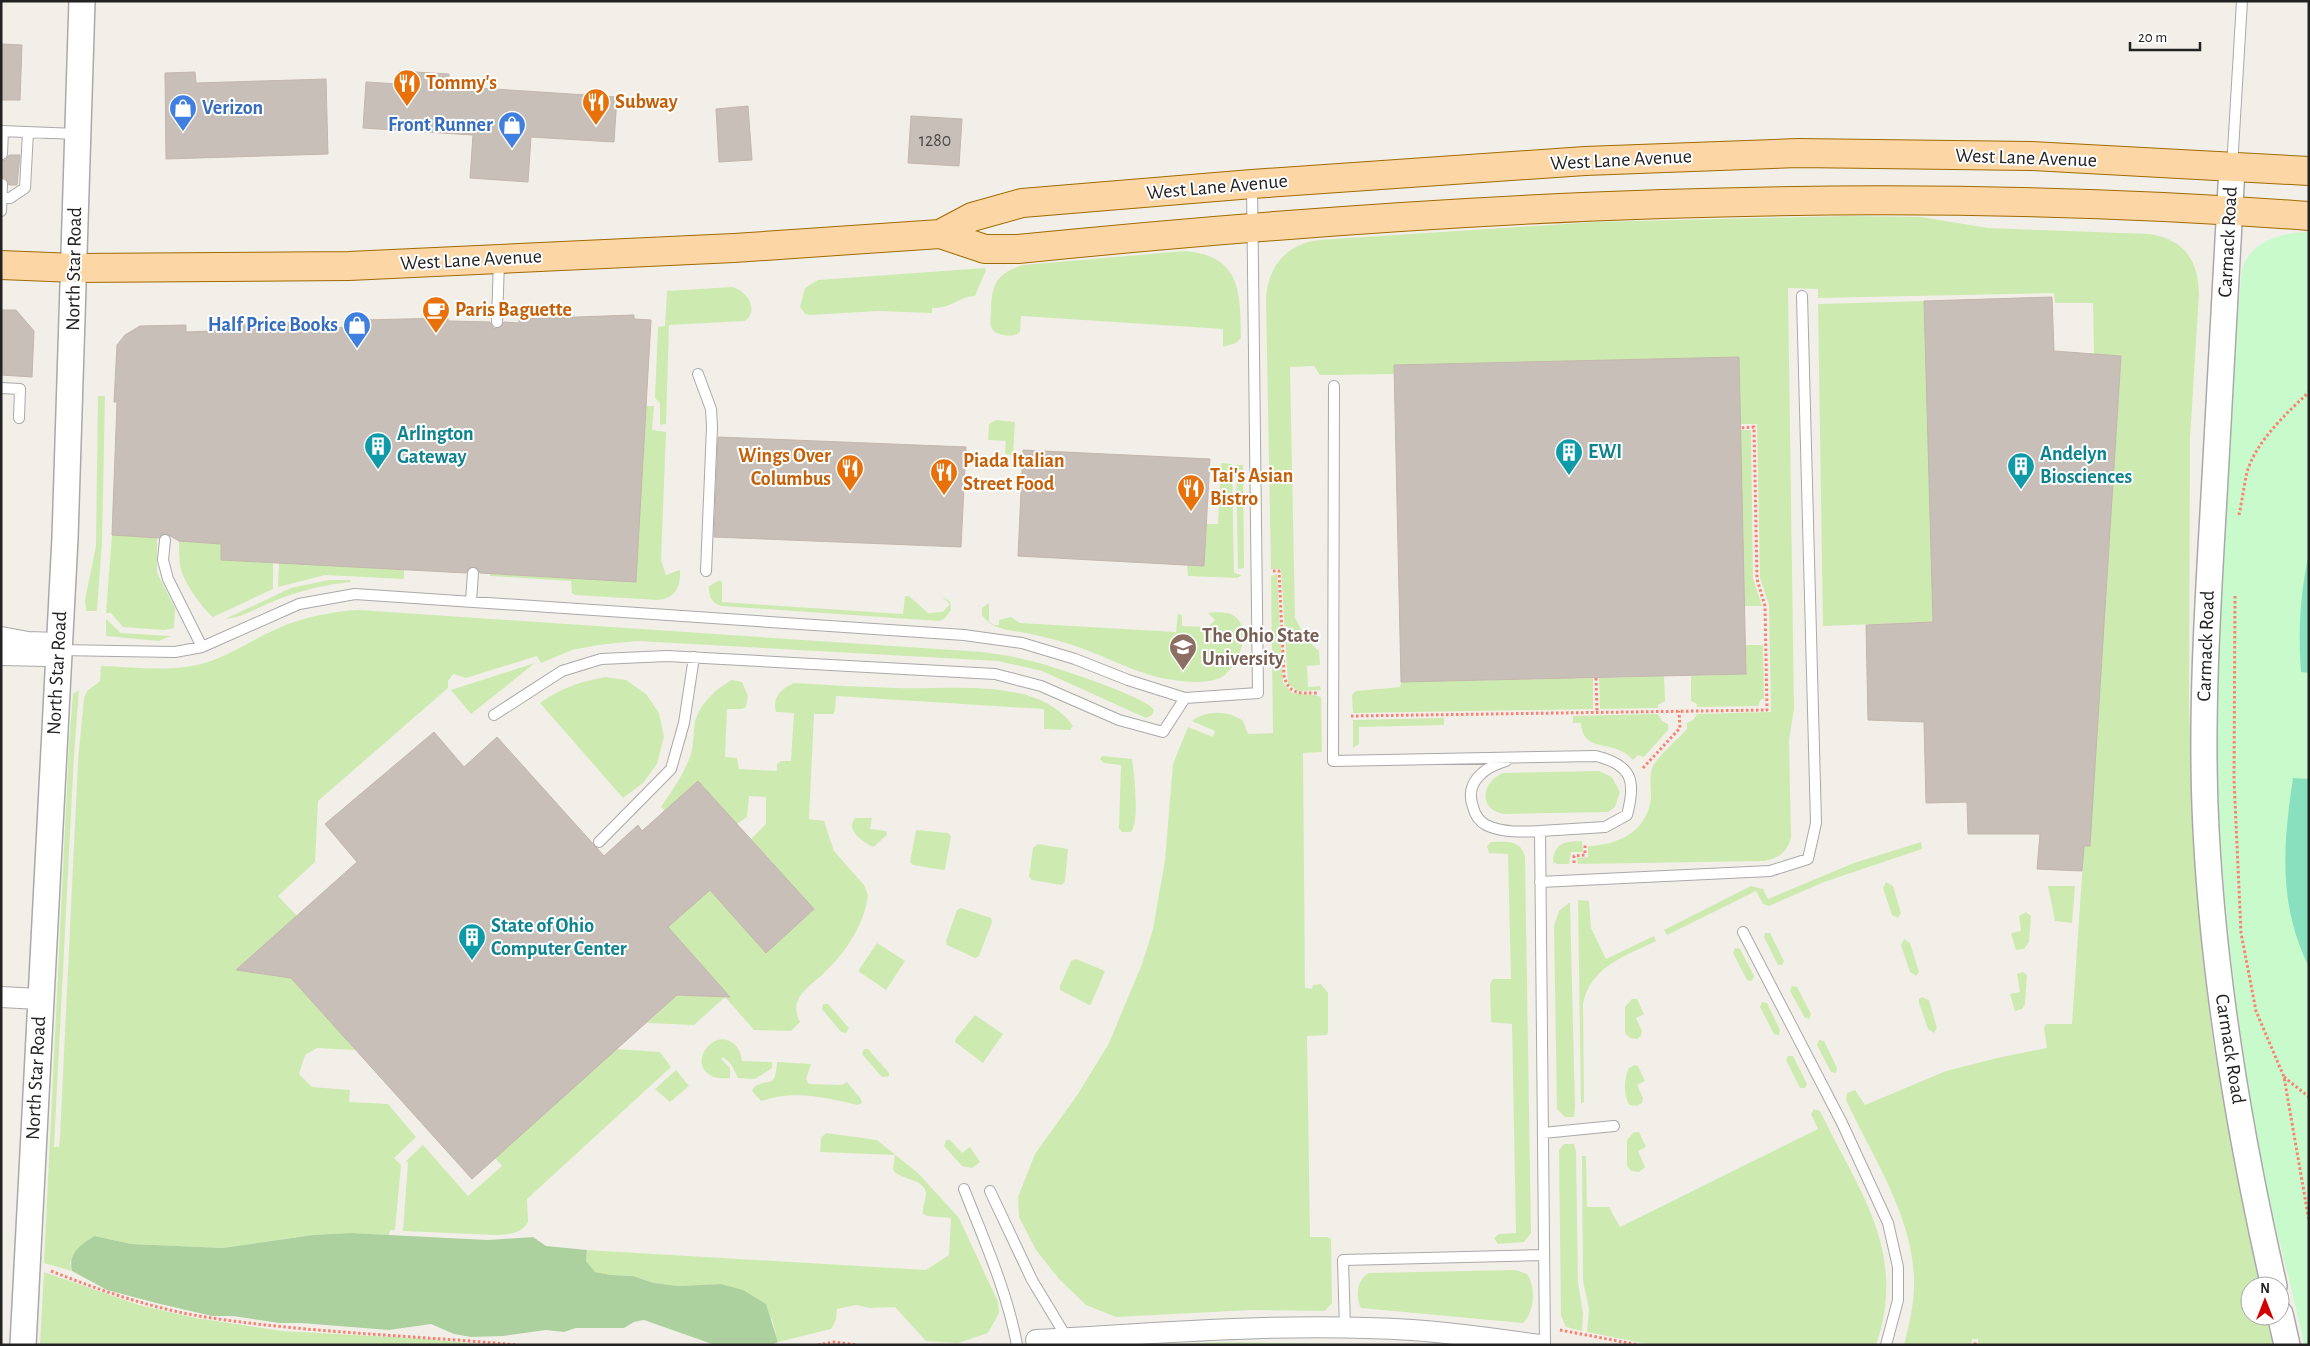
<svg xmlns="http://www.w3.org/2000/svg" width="2310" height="1346" font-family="'Alegreya Sans',sans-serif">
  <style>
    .grass { fill: #cdebb0 }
    .forest { fill: #add19e }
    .park { fill: #c8facc }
    .pitch { fill: #88e0be }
    .building { fill: #c7bfb8; stroke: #c4b6ab }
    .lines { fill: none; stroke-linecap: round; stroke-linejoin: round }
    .service-casing { stroke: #a9a9a9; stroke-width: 12 }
    .minor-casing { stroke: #a9a9a9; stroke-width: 22 }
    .tertiary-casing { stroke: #a9a9a9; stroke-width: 28 }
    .primary-casing { stroke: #a06b00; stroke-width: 30 }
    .path { stroke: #fa8072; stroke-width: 3; stroke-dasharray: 2.5 2.5; stroke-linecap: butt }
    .service { stroke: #fff; stroke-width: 10 }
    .minor { stroke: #fff; stroke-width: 20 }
    .tertiary { stroke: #fff; stroke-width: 25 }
    .primary { stroke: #fcd6a4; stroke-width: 28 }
    .labels { text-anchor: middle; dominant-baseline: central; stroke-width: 4; stroke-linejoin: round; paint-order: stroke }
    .number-label { font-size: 18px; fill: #4b4948 }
    .food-label { font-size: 20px; font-weight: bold; fill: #c56008; stroke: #fff; text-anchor: start }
    .shop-label { font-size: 20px; font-weight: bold; fill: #366cbe; stroke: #fff; text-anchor: end }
    .street-label { font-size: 20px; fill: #222; stroke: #fff }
    .culture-label { font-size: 20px; font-weight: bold; fill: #0d838f; stroke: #fff; text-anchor: start }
    .education-label { font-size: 20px; font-weight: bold; fill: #785e54; stroke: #fff; text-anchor: start }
  </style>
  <rect width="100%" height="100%" fill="#f2efe9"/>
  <path class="grass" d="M1846 216 1921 217 1988 228 2150 234C2185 240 2198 260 2199 294L2190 439 2189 701 2194 855 2203 961 2213 1042 2236 1172 2262 1286H2250V1316H2269L2275 1345H1978V1339H1972L1971 1345H1904C1909 1325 1914 1305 1914 1285 1915 1219 1873 1158 1846 1100L1847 1093 1855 1090 1865 1105 1946 1071 1997 1058 2047 1048 2044 1028 2046 1024H2072L2084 846H2090L2121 356 2094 354 2093 303H2055L2054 293 1818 298V289L1788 288 1794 709 1789 740 1791 837C1788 851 1779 859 1764 861L1578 864 1577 858 1588 857V846C1619 845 1648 831 1651 797 1651 788 1649 774 1653 766 1659 755 1678 739 1687 729V723L1693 720 1697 714 1771 712 1769 605 1760 578 1757 424H1740L1739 357 1394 365V374L1327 375H1320L1314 366 1290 367 1295 618 1307 640 1319 651 1320 665 1307 666 1308 687 1320 686 1321 690 1298 691 1288 684 1281 569H1271L1266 300C1267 267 1286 244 1319 240L1595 222Z
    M1185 251C1242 256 1240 293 1241 338L1236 343 1223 347V329L1021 316 1020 332C1014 338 997 336 992 329 989 324 991 316 991 310 992 283 997 273 1023 265Z
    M985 268 986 270 975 296C958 297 953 308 932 308V313L879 311 810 315 805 314 800 307 805 288 818 280Z
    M732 287C746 290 760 309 745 321L669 325 666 424 660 425V403L655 398 658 327 665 326 667 291Z
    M1924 301 1933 622 1823 626 1818 304Z
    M98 396H105L102 542 97 611H86L85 600 96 546Z
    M646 406H654L652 430 666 432 661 560 666 575 680 570C681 587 675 599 657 600L575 595 572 593 571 581 490 576V574L636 581Z
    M996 420 1015 422 1013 455 1005 454 1006 441 988 440 989 424Z
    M1740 430H1751L1753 578 1762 606H1744Z
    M1221 463 1232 464 1234 573 1242 575 1237 578 1188 576 1187 565 1204 566 1206 524H1218Z
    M1236 465H1243L1244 568 1238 569Z
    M112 535 157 538V573L175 608 174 628 164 630 123 627 111 613H106Z
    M179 541 221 544V560L273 563V589L213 617C201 607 182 580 180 565 179 557 179 549 179 541Z
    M279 563 404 569V579L325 575 278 587Z
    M1277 574 1283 683 1292 693 1315 695 1321 697 1322 752 1303 753 1305 988 1312 989 1313 985 1321 984 1328 993V1032L1327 1035 1307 1036 1310 1237H1327L1331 1239 1332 1303 1325 1311 1252 1310 1116 1317 1086 1305 1059 1279 1036 1250 1019 1217 1018 1197 1035 1154 1078 1094 1109 1043 1142 964 1153 929 1165 860 1173 764 1188 727 1213 737 1215 731 1192 721C1205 710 1229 710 1243 721L1248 734 1273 733 1271 576Z
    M329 580H350L351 582C323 585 297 591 272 602 256 608 242 618 225 619L291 588Z
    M720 580 722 583V602L903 614 905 596H909L928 613 943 612 950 604 942 597 950 601 951 610 944 619 939 621 722 606C711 603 709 597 709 586Z
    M989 603V621L994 625H999V620L1011 617 1020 623 1176 632 1178 614 1182 615V626L1208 627 1215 620 1208 613C1215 612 1225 612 1231 614 1255 625 1239 669 1220 678 1206 684 1182 682 1167 679 1143 675 1121 664 1099 655 1076 645 1051 638 1026 633 1010 630 992 630 982 615V608Z
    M359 610 982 652C997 654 1012 656 1027 660 1047 664 1148 697 1154 710L1152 715 1146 718 1042 671 998 661 637 641 598 645 572 650 541 663 537 656 466 678 453 674 448 681V688L318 801 315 862 278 896 297 916 236 970 290 977 356 1050 317 1048 305 1055 299 1074 312 1087 350 1090 349 1102 388 1104 416 1137 394 1158 401 1165 395 1230H390L389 1235 350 1233 313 1235 223 1248 131 1244 95 1236 70 1262 72 1271 44 1263 69 745 73 694 79 690 74 755 54 1147H59L60 1137 78 761 84 698 87 691 100 681 101 666C137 667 173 673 208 662 236 652 260 635 288 624 311 616 335 611 359 610Z
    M106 619 121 633 171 636 159 641 106 636Z
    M1745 645H1763L1764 699H1761L1758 706 1697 707V704L1691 701V676L1746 674Z
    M535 663 471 714 451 690Z
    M1664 676 1665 701 1658 705V708L1600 709 1599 678Z
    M606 677 626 680 646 694 659 713 664 737 657 764 643 783 623 798 540 703C561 688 581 681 606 677Z
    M1593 678V709L1353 713 1352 695 1356 691 1400 687 1401 682Z
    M732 680 742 682 748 696 746 707 742 709H727L725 757 737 758 739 769 777 771V764L781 761H791L794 713 776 712C772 697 781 689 794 683 828 685 862 687 897 688 949 690 1038 676 1073 726L1070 730 1044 729V709L836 696 835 711 833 714H814L809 819 824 821 834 851 864 885 868 895C866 915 855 936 843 952 837 960 829 968 822 975 807 988 788 1000 800 1022L791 1031 754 1030 725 997 694 1025 647 1023 677 995 730 997 668 927 688 910 691 869 766 952 814 909 751 839 766 824V797L749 796 747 817 737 824 698 781 665 811 661 807C672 791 683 775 690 757 694 746 693 733 695 722 699 705 716 688 732 680Z
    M1658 714 1662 721 1668 724V730L1644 757 1638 755 1633 760C1615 738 1583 755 1581 723H1573V716Z
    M1444 718V725L1359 727V744L1353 748V720Z
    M1102 756 1132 759C1134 774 1140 821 1131 832H1122L1119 828 1121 765 1104 763 1100 759Z
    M1599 771 1612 777 1620 792 1615 807 1608 812 1504 814C1478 810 1481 782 1503 773Z
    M855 818H872L870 829 886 831 887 835 873 847C863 841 845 831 855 818Z
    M916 830 948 833 951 836 945 869 943 870 913 865 910 862Z
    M1582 841 1583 852H1571L1569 864H1557L1553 862C1554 842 1565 842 1582 841Z
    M1491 842C1506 842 1521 839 1525 857L1531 1233 1524 1242 1498 1244 1494 1238 1499 1234 1516 1233 1512 1024 1491 1022 1490 984 1493 979H1511L1508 854 1489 853 1487 846Z
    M1921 842 1922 849 1824 882 1769 906 1763 904 1756 891 1667 935 1664 930 1751 886 1763 889 1768 899 1854 863Z
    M1038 844 1068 849 1065 881 1062 885 1032 880 1029 877 1033 848Z
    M1886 882 1893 886 1901 913 1898 918 1892 915 1883 888Z
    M2048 886H2075L2072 923 2055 921Z
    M1578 900 1589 901 1591 928 1606 959 1654 936 1656 941C1625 956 1590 967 1583 1004L1584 1102 1581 1104Z
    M1570 902 1575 1108 1574 1117H1565L1557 1109 1554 926 1559 911Z
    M961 908 991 918 992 922 979 956 975 958 947 945 946 941 957 910Z
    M2026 912 2031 916 2029 942 2024 949 2016 950 2011 933 2021 931 2019 916Z
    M1765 933H1770L1784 961 1782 965H1778L1764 937Z
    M1904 939 1910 943 1919 972 1916 976 1910 972 1901 945Z
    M877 943 905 961 886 990 858 971Z
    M1735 948 1740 949 1754 976 1752 981 1747 980 1733 953Z
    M1076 959 1105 971 1091 1004 1089 1005 1060 990V986L1071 961Z
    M2023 972 2027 975 2025 1004 2022 1009 2015 1011 2010 994 2020 992 2017 974Z
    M1792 986 1797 987 1811 1014 1809 1019 1805 1018 1790 991Z
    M1922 997 1929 1000 1937 1028 1934 1033 1928 1029 1919 1003V999Z
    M1632 999H1637L1644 1014 1636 1018 1642 1031 1641 1036 1637 1039 1630 1038 1625 1033V1007Z
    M1762 1002 1767 1003 1780 1030 1779 1035 1774 1034 1760 1007Z
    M823 1004H828L849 1028 846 1033 841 1032 822 1009Z
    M975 1015 1003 1034 983 1063 955 1042 956 1038Z
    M722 1039C735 1041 740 1048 742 1061L772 1062V1068L755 1079 738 1078 731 1064 723 1057 721 1059 730 1068V1078C725 1078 719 1079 714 1077 692 1069 702 1042 722 1039Z
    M1819 1040 1824 1041 1837 1068 1836 1073 1831 1072 1817 1045Z
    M616 1049 660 1052 671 1067 527 1199 528 1222C521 1234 510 1234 497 1235L403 1231 408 1163 406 1161 423 1145 468 1196 502 1166 495 1158Z
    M864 1049H868L889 1073V1076L882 1077 862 1054Z
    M1788 1056H1793L1807 1084 1805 1088H1800L1786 1060Z
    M777 1062 811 1064 806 1079 809 1084 842 1085 847 1082 861 1099 862 1103 857 1105C824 1097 794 1090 761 1101L752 1091 754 1087C770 1077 775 1090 777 1062Z
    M1635 1065 1638 1066 1645 1081 1637 1085 1643 1098 1642 1103 1637 1106 1630 1105C1623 1098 1624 1076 1629 1068Z
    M676 1070 689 1086 670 1102 655 1089Z
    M1814 1109 1820 1111C1859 1192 1908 1251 1876 1345H1652L1587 1332 1589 1309 1583 1281 1582 1156H1586L1587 1207H1609L1620 1227 1818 1129 1811 1114Z
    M1634 1132H1639L1646 1147 1638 1151 1645 1167 1639 1172 1631 1171 1627 1166V1140Z
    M826 1133 877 1140 919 1174 959 1218 998 1302 999 1313 988 1333 958 1343 926 1341 895 1307 870 1308 856 1305 837 1309 836 1320 831 1329 778 1342 772 1319 720 1284 678 1286 654 1283 633 1276 611 1275 594 1272 586 1261 587 1250 926 1270 949 1255 951 1218 927 1216 923 1214C922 1207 926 1200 926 1193 924 1178 900 1180 893 1170L895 1155 820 1152 821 1138Z
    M946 1140H950L962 1153 970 1147 980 1162 972 1168 962 1166 944 1146Z
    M1564 1144H1574L1576 1151 1578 1282 1583 1313 1582 1331 1566 1327 1561 1316 1559 1150Z
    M1516 1270 1527 1274C1536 1286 1535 1312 1523 1323L1361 1308C1355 1297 1357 1279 1369 1273Z
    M44 1272 139 1305 196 1318 282 1331 429 1339 485 1345H40Z
    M1227 1342 1402 1345H1149Z"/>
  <path class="forest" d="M350 1233 488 1240 533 1237 546 1246 587 1250 586 1261 595 1272 611 1275 633 1276 654 1283 678 1286 720 1284 743 1290 766 1304 778 1342 771 1345H715L644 1320 634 1322 624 1328H576L564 1332 546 1330 503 1336 471 1337 454 1334 431 1324 389 1330 301 1323H279L233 1316H212L156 1303 107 1290 72 1271C68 1253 81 1244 95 1236L131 1244 223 1248 313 1235Z"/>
  <path class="park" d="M2309 232V1345H2304C2295 1298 2281 1252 2271 1206 2250 1104 2234 1001 2225 897 2206 698 2229 497 2239 299 2241 288 2240 274 2244 264 2254 240 2286 232 2309 232Z"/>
  <path class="pitch" d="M2309 553V673L2301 672C2298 630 2300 595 2309 553Z
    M2293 778 2309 779V967C2278 904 2283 845 2293 778Z"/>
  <path class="building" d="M1 44 22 45 20 100H1Z
    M399 71 449 74 448 86 617 97 614 142 531 137 528 182 470 178 473 135 363 128 366 82 398 84Z
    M195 72 196 83 326 79 328 154 166 159 165 73Z
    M748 106 752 160 719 162 716 109Z
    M911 116 962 119 959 166 908 163Z
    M9 155H20L17 185H9L6 178 1 177V161L6 160Z
    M2052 297 2054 351 2121 356 2090 846H2084L2082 871 2037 869 2040 834H1968L1967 802 1926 803 1924 722 1868 720 1866 625 1933 622 1924 301Z
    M1 310H16L34 331 32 377 1 375Z
    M634 315V319L651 320 636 582 480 573 477 568 473 566 468 569 466 573 221 560V544L179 541 165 533 159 538 112 535 117 402H114L117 345 125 335 140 326 186 325V332L235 330V324L315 322V328L360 327 361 320 448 318V321L490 322 493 328 497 329 504 322 519 323V319Z
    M1739 357 1746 674 1401 682 1394 365Z
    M718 437 966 447 961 547 714 537Z
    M1023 450 1210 459 1204 566 1018 556Z
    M434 732 464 767 497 737 604 856 638 825 642 831 698 781 814 909 766 953 710 890 668 927 730 997 677 995 472 1179 291 978 236 970 357 862 325 824Z"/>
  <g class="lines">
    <g class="service-casing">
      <path id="service" d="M1 131 77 134
        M2 154 3 131
        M2232 167 2242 1
        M1 198H10L25 188 28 132
        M1 211 2 184
        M497 322 499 260
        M698 374 711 409 712 427 706 571
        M1334 386 1333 761 1596 756C1633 765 1636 782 1627 815L1605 827 1540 831 1545 1345
        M1 388 20 389 19 418
        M165 540 163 560 168 579 202 647
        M471 601 473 573
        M58 650 175 652 202 647 299 604 355 594 964 635 1022 643 1075 659 1128 680 1185 698 1258 693 1252 185
        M494 715 562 671 601 659 667 656 995 674 1041 686 1119 720 1163 732 1185 698
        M1506 761C1485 767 1464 782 1473 807 1475 815 1479 821 1486 825 1503 833 1522 832 1540 831
        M599 842 671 769 684 723 694 657
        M1540 882 1770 871 1808 859 1816 823 1802 296
        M1743 932 1842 1123 1888 1223 1898 1267V1300L1886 1345
        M1543 1133 1614 1126
        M964 1189C984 1240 1007 1291 1017 1345
        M990 1191 1032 1280 1067 1338
        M1345 1328 1343 1260 1544 1255"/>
    </g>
    <g class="minor-casing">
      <path id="minor" d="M1 637 28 642 58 643
        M1 655 47 656
        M1 997 39 999
        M1036 1340C1161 1333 1286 1322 1412 1330 1454 1333 1497 1339 1540 1345"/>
    </g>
    <g class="tertiary-casing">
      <path id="tertiary" d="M2232 168C2226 271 2221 375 2215 478 2209 587 2201 696 2205 806 2211 968 2238 1128 2274 1286
        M2280 1314 2287 1345
        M23 1345 65 538 82 1"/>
    </g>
    <g class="primary-casing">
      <path id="primary" d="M940 234 972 217 1022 203 1252 184 1585 161 1798 153 2031 156 2309 171
        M1 265 75 268 349 266 734 248 940 234 985 249H1018C1447 206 1879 183 2309 216"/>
    </g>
    <path class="path" d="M2239 515C2242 501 2244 486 2247 472 2257 440 2286 414 2309 392
      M1273 571H1279L1284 676C1289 695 1300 693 1317 693
      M2235 596 2234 779 2241 933 2256 1011 2284 1077 2309 1221
      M1596 678 1597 712
      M1351 716 1767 710 1765 606 1757 579 1754 427 1740 428
      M1643 768 1680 728 1679 711
      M1574 863V856L1585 855V844
      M2284 1077 2309 1097
      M51 1271C99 1290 148 1307 199 1316 304 1333 411 1335 517 1345
      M1560 1330 1639 1345
      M818 1345 834 1342 858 1345
      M1975 1345V1340"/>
    <use href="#service" class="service"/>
    <use href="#minor" class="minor"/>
    <use href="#tertiary" class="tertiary"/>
    <use href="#primary" class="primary"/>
  </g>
  <defs>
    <g id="restaurant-pin" transform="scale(1.4375)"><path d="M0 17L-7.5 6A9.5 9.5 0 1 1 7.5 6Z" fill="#e8710a" stroke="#fff"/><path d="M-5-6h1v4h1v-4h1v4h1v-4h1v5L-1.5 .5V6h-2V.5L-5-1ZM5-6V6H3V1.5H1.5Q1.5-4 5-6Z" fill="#fff"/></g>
    <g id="shop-pin" transform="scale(1.4375)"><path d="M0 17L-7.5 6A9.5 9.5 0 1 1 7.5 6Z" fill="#3f7fe0" stroke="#fff"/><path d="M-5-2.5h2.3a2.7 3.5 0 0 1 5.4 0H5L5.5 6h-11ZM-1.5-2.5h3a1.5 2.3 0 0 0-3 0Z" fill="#fff"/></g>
    <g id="cafe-pin" transform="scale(1.4375)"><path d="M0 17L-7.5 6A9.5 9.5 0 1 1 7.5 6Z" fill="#e8710a" stroke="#fff"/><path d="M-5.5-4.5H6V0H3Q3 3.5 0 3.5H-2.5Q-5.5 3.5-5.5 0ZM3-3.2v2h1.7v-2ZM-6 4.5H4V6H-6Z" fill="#fff"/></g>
    <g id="building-pin" transform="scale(1.4375)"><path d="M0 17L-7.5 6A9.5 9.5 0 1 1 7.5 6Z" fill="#0f9aa8" stroke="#fff"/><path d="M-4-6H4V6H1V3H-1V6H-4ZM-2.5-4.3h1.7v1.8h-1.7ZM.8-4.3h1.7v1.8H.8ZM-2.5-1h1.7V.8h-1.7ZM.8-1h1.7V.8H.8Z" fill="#fff"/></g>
    <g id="university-pin" transform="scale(1.4375)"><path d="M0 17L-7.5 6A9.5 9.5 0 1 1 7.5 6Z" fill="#8d6e63" stroke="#fff"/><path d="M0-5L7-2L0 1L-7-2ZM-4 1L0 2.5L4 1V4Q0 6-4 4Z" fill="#fff"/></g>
  </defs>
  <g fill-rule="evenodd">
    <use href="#restaurant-pin" x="407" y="83"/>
    <use href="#restaurant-pin" x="596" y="102"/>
    <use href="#shop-pin" x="183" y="108"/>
    <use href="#shop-pin" x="512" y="125"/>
    <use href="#cafe-pin" x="436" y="310"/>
    <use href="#shop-pin" x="357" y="325"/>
    <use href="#building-pin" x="378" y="446"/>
    <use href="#building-pin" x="1569" y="452"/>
    <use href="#building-pin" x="2021" y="466"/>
    <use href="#restaurant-pin" x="850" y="468"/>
    <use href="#restaurant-pin" x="944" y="472"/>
    <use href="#restaurant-pin" x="1191" y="488"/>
    <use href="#university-pin" x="1183" y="647"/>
    <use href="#building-pin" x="472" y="937"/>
  </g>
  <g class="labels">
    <g class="number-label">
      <text x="935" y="141">1280</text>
    </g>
    <g class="food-label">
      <text x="426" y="83">Tommy's</text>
      <text x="615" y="102">Subway</text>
      <text x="455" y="310">Paris Baguette</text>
      <text x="831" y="456" text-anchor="end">Wings Over<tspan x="831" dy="23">Columbus</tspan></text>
      <text x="963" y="461">Piada Italian<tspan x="963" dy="23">Street Food</tspan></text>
      <text x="1210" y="476">Tai's Asian<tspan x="1210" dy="23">Bistro</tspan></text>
    </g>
    <g class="shop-label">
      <text x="202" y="108" text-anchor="start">Verizon</text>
      <text x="493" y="125">Front Runner</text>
      <text x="338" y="325">Half Price Books</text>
    </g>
    <g class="street-label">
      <text transform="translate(2026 158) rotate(2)">West Lane Avenue</text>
      <text transform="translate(1621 160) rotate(-3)">West Lane Avenue</text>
      <text transform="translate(1217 187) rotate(-5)">West Lane Avenue</text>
      <text transform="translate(2228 242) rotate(-87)">Carmack Road</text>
      <text transform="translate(471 260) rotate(-3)">West Lane Avenue</text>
      <text transform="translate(74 269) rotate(-89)">North Star Road</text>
      <text transform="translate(2206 646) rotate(-88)">Carmack Road</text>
      <text transform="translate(57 673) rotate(-87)">North Star Road</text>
      <text transform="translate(2230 1049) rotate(81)">Carmack Road</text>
      <text transform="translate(36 1078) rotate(-87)">North Star Road</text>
    </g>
    <g class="culture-label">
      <text x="397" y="434">Arlington<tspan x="397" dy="23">Gateway</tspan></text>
      <text x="1588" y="452">EWI</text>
      <text x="2040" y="454">Andelyn<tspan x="2040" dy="23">Biosciences</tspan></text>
      <text x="491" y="926">State of Ohio<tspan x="491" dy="23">Computer Center</tspan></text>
    </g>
    <g class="education-label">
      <text x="1202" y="636">The Ohio State<tspan x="1202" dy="23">University</tspan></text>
    </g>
  </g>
  <rect width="2310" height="1346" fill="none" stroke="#222222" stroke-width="5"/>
  <g transform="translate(2265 1301)"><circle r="24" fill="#ffffff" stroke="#a7a7a7"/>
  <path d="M0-4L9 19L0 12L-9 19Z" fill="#d40000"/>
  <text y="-8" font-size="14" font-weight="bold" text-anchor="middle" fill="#222222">N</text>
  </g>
  <path d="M2130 42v8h70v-8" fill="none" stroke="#222222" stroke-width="2.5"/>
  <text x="2138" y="42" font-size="15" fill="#222222" stroke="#ffffff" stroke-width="4" paint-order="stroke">20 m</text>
</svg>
